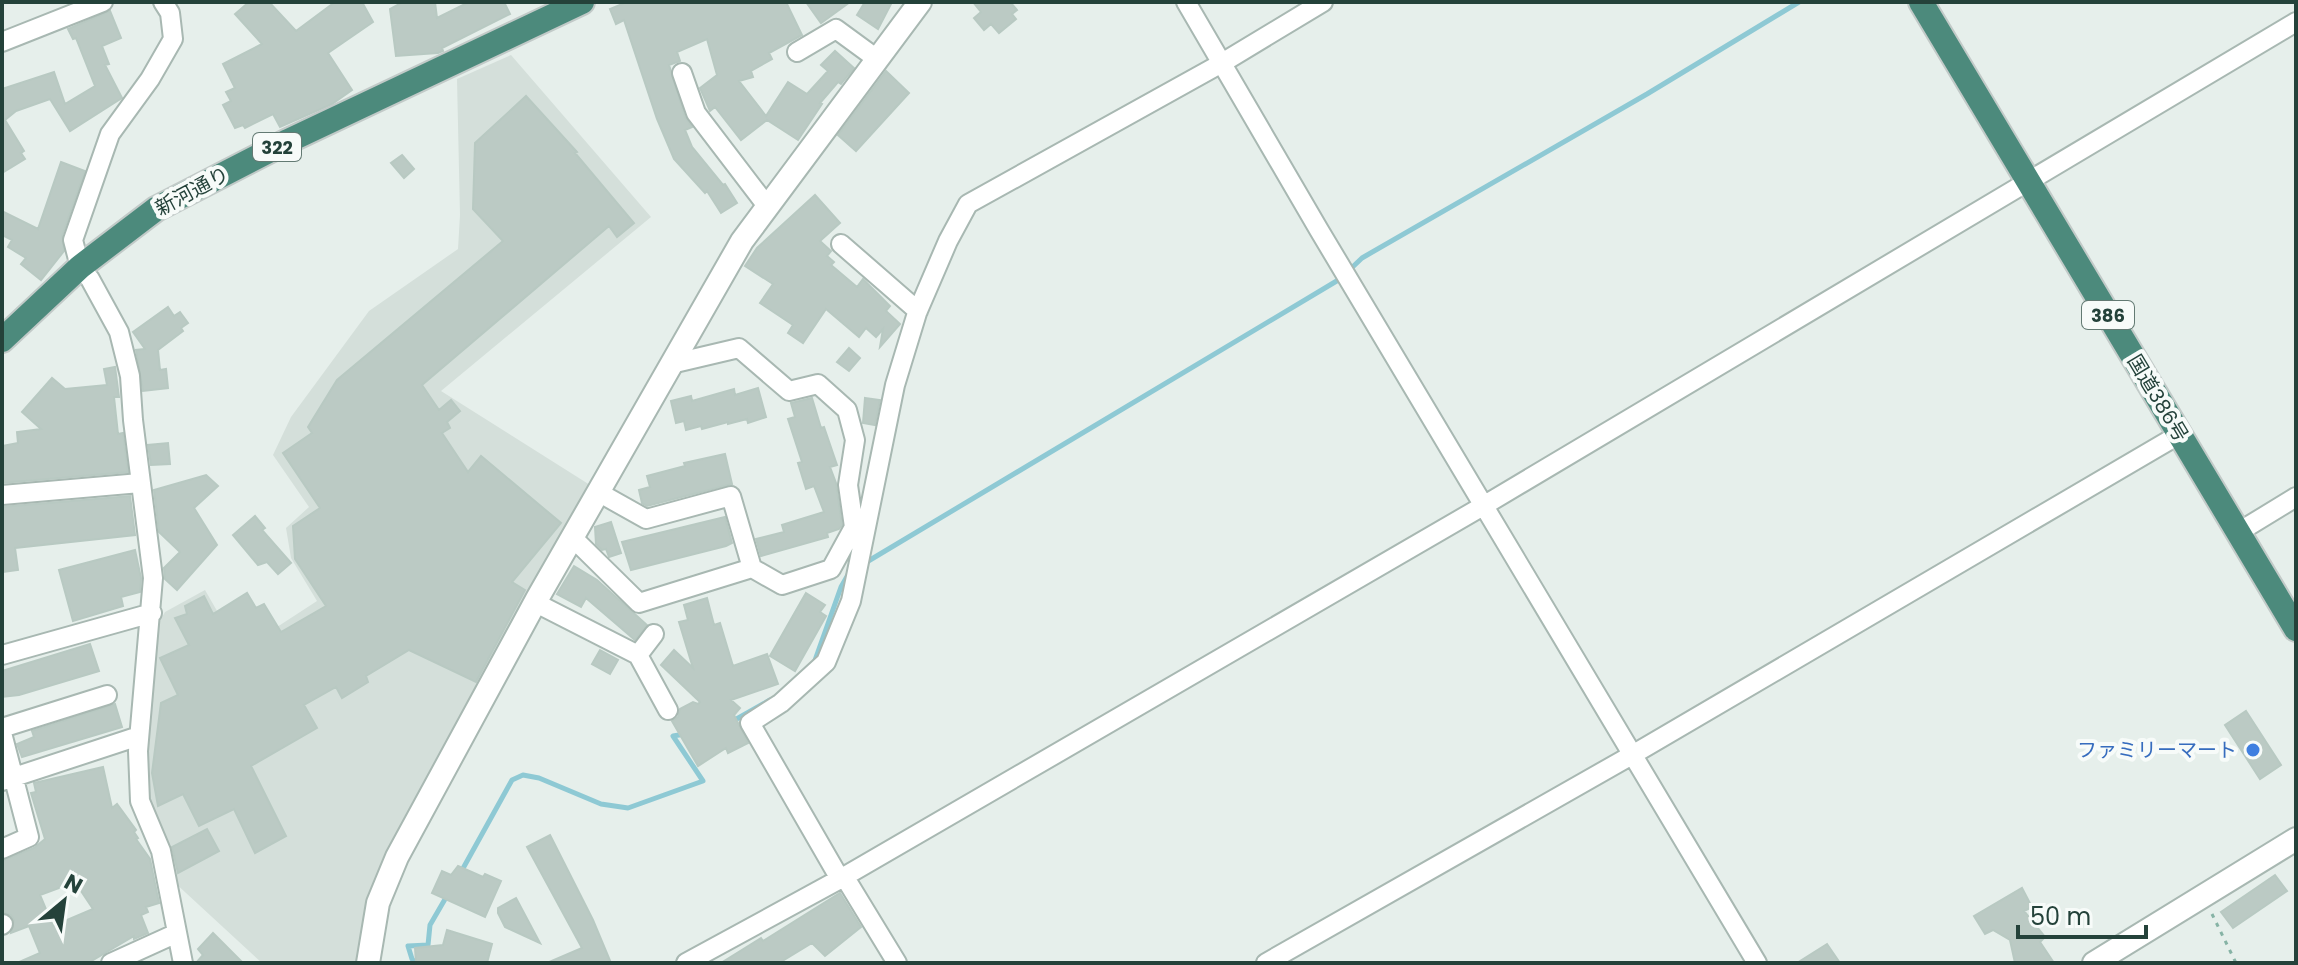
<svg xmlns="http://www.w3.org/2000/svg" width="2298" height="965" font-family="Poppins,'Noto Sans JP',sans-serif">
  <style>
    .built { fill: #d4dfda }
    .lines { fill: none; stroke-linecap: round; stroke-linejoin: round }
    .stream { stroke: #8ec9d4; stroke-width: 5 }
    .building { fill: #bbcac4; stroke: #b8c9c2; stroke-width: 2; fill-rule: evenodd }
    .minor-casing { stroke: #a8b8b2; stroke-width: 22 }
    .tertiary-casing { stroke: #a8b8b2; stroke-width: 26 }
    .trunk-casing { stroke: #c2cac8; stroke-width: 28 }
    .path { stroke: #86b3a5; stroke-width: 3; stroke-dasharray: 4 6; stroke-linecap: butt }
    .minor { stroke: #fff; stroke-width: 18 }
    .tertiary { stroke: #fff; stroke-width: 22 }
    .trunk { stroke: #4c8a7c; stroke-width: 24 }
    .shop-dot { fill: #3f7fe0; stroke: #f7fbf9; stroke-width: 3 }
    .labels { text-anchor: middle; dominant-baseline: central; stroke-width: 8; stroke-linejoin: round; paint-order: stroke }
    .shield { fill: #f7fbf9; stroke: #637a73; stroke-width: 2 }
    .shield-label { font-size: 18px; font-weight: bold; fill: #24423a }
    .street-label { font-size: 20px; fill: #24423a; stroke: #f7fbf9 }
    .shop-label { font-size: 20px; fill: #366cbe; stroke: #f7fbf9; text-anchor: end }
  </style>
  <rect width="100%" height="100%" fill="#e6efeb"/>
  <path class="built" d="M511 55 651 217 441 391 590 485 414 803 366 915 359 963H262L173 881 146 799 144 756 152 635 165 612 205 590 240 651 317 601 291 558 286 528 309 507 273 455 291 417 369 311 458 249 460 215 457 79Z"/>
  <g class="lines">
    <path class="stream" d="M865 563 1340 279 1362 258 1647 94 1799 2
      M814 663 841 587 849 573
      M733 721 770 700
      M461 872 512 780 523 775 539 778 601 804 628 808 703 781 673 736 685 734
      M416 963 412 959 408 946 428 945 430 925 448 894"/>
  </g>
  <path class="building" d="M249 2H269L296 31 335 2H362L373 22 328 53 352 90 332 104 280 127 273 114 245 128 243 125 235 128 223 105 231 101 226 92 235 88 223 64 262 44 235 14Z
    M403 2H435L437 18 469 2H504L510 14 442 48 443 51 438 53 396 56 390 9Z
    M627 2H786L802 35 769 53 772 59 751 71 753 77 739 81 766 116 788 82 807 94 828 71 821 65 835 51 854 68 841 84 838 82 820 103 822 104 798 140 767 120 741 140 715 107 710 111 700 88 717 75 707 39 677 52 680 61 669 65 685 117 692 127 685 130 692 147 723 185 725 184 737 203 721 213 707 191 705 193 674 159 657 119 624 20 616 24 610 9Z
    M806 2H850L821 23Z
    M865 2H892L878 29 857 15Z
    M973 2H1010L1017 10 1012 14 1016 19 999 33 991 24 984 30 974 18 981 12Z
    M110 11 121 38 102 46 109 64 105 65 122 98 70 131 50 99 16 111 5 120 24 151 21 153 25 159 2 173V89L54 72 65 104 95 86 76 38 73 39 68 29Z
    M886 71 909 93 856 151 838 135Z
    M526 96 577 152 575 153 634 223 617 237 609 226 422 385 439 410 451 400 460 411 447 422 450 428 442 433 468 472 481 456 561 523 512 582 525 590 476 682 409 650 366 676 368 682 342 698 336 687 304 705 317 728 251 766 286 836 255 853 234 809 199 826 183 794 158 806 152 773 161 703 178 695 160 658 189 645 175 618 187 614 185 606 204 596 213 614 247 593 256 608 264 604 281 632 326 606 295 559 293 526 320 508 283 453 312 433 308 427 337 380 503 241 473 209 475 143Z
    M402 155 414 169 404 178 391 163Z
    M61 162 85 171 62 236 64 251 41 280 21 264 26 258 8 247 12 240 2 235V211L38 229Z
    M815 195 840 223 820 241 831 251 827 256 834 262 831 265 857 287 863 279 890 306 886 311 900 324 880 347 883 329 876 337 866 328 859 337 826 309 803 343 788 333 793 325 760 303 773 284 745 266 757 248Z
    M168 307 174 316 180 312 188 323 181 328 183 331 158 350 160 370 166 369 168 388 143 391 136 350 145 349 133 332Z
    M849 348 860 358 849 371 837 362Z
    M115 367 119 397H114L118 434 123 433 128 472 2 483V446L18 443 17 432 41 429 22 412 52 378 65 389 107 385 104 369Z
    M758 388 766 417 748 423 747 419 728 424V422L702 429 701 426 686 430 684 421 676 423 671 401 691 396 692 401 734 389 735 395Z
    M812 398 821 428 824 427 837 465 830 467 836 483 842 525 839 529 827 533 828 537 761 556 756 539 784 532 782 525 824 512 814 486 806 489 798 463 802 462 788 419 795 417 791 403Z
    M865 398 880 400 875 425 863 423Z
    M168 443 170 464 151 465 148 445Z
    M725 454 732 484 647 506 642 503 639 490 650 487 647 476 685 466 684 463Z
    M206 475 218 486 194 508 217 545 177 590 165 579 164 568 180 552 159 532 154 490Z
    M130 496 135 535 15 548 18 570 2 572V507Z
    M255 516 265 528 262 530 291 563 278 574 267 562 258 565 233 535Z
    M725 517 732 543 726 546 631 570 622 542Z
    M611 522 621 553 609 557 606 549 602 550 596 544 595 527Z
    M135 550 141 578 140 592 121 597 123 606 73 621 59 570Z
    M574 566 597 580 647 625 635 640 586 598 581 607 557 594Z
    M806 593 825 605 820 612 826 616 795 671 770 656Z
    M707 598 714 625 720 623 733 666 767 654 778 684 731 700 740 708 734 715 748 743 728 753 726 748 698 766 672 721 678 717 680 709 693 702 698 704 700 702 661 665 674 650 693 668 679 622 688 620 684 605Z
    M90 644 99 671 19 695 2 697V671Z
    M600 650 618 660 610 674 592 664Z
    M115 704 122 727 22 757 17 744 34 737 32 731Z
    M2246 711 2281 765 2260 779 2225 725Z
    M103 767 112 808 117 804 136 830 134 832 138 838 136 839 150 859 159 903 146 907 148 912 141 915 148 933 134 939V936L88 963H17L40 953 29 926 11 933 14 920 11 915 2 912V861L34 848 45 839 31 793 36 792 34 783ZM75 882 93 909 53 926 40 895Z
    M207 829 219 851 178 873 172 847Z
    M550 835 593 920 611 963H547L582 948 527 847Z
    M458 866 483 877 485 874 501 881 485 917 432 893 442 871 451 875Z
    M2275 875 2287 891 2233 928 2221 912Z
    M2022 888 2032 907 2024 911 2045 937 2040 942 2054 963H2015L2010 940 1993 930 1985 934 1974 916Z
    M840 893 861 927 825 956 812 943 779 963H721L761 938 763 941Z
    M516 898 540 943 505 927 498 913V908Z
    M447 930 492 944 487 963H416L415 948 443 945Z
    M213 933 243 963H196L203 955 198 949Z
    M1827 944 1840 963H1797Z"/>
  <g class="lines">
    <g class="minor-casing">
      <path id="minor" d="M163 2 170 13 173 39 150 79 110 134 73 240 80 267 90 279 119 332 130 376 133 420 153 578 138 751 140 801 161 851 183 963
        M1186 2 1319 230 1757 963
        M2 42 103 2
        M797 52 836 29 877 59
        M682 73 696 113 767 206
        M841 244 918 311
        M598 492 646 519 731 496 752 568
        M2 495 140 483
        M2237 533 2296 497
        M572 537 639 603 752 568 782 585 831 569 854 527 848 485 855 440 847 410 818 384 789 391 739 348 671 364
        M534 602 638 655 668 710
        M2 655 152 613
        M638 655 654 634
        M2 728 107 695
        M2 733 29 837 2 849
        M2 781 139 736
        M844 876 897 963
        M840 879 750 723 781 703 826 662 851 601 895 385 917 313 948 241 968 204 1222 63 1323 2
        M2 925 3 924
        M111 963 177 933
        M686 963 840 879 1483 506 2296 22
        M1266 963 1632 755 2180 434"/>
    </g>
    <g class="tertiary-casing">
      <path id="tertiary" d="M368 963 378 903 397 857 537 599 742 241 920 2
        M2094 963 2296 839"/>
    </g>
    <g class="trunk-casing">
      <path id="trunk" d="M1921 2 2296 629
        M2 340 80 267 156 209 288 141 582 2"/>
    </g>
    <path class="path" d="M2212 914 2236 963"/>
    <use href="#minor" class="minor"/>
    <use href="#tertiary" class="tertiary"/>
    <use href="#trunk" class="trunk"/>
  </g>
  <circle class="shop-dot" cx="2253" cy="750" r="8"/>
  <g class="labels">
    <g class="shield">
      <rect x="253" y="133" width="48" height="28" rx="6"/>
      <rect x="2082" y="301" width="52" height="28" rx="6"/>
    </g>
    <g class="shield-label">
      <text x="277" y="147">322</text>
      <text x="2108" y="315">386</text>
    </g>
    <g class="street-label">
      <text transform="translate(192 191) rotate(-28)">新河通り</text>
      <text transform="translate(2158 398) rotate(59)">国道386号</text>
    </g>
    <g class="shop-label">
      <text x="2237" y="750">ファミリーマート</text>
    </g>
  </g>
  <rect width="2298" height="965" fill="none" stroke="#24423a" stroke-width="8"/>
  <g transform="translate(64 901) rotate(29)" stroke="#f7fbf9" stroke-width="6" paint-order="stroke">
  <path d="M0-6L14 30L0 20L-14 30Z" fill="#24423a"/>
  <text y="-12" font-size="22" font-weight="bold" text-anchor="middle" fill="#24423a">N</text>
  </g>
  <path d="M2018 925v12h128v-12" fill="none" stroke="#24423a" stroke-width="4"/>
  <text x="2030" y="925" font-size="24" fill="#24423a" stroke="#f7fbf9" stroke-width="6" paint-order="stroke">50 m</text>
</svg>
